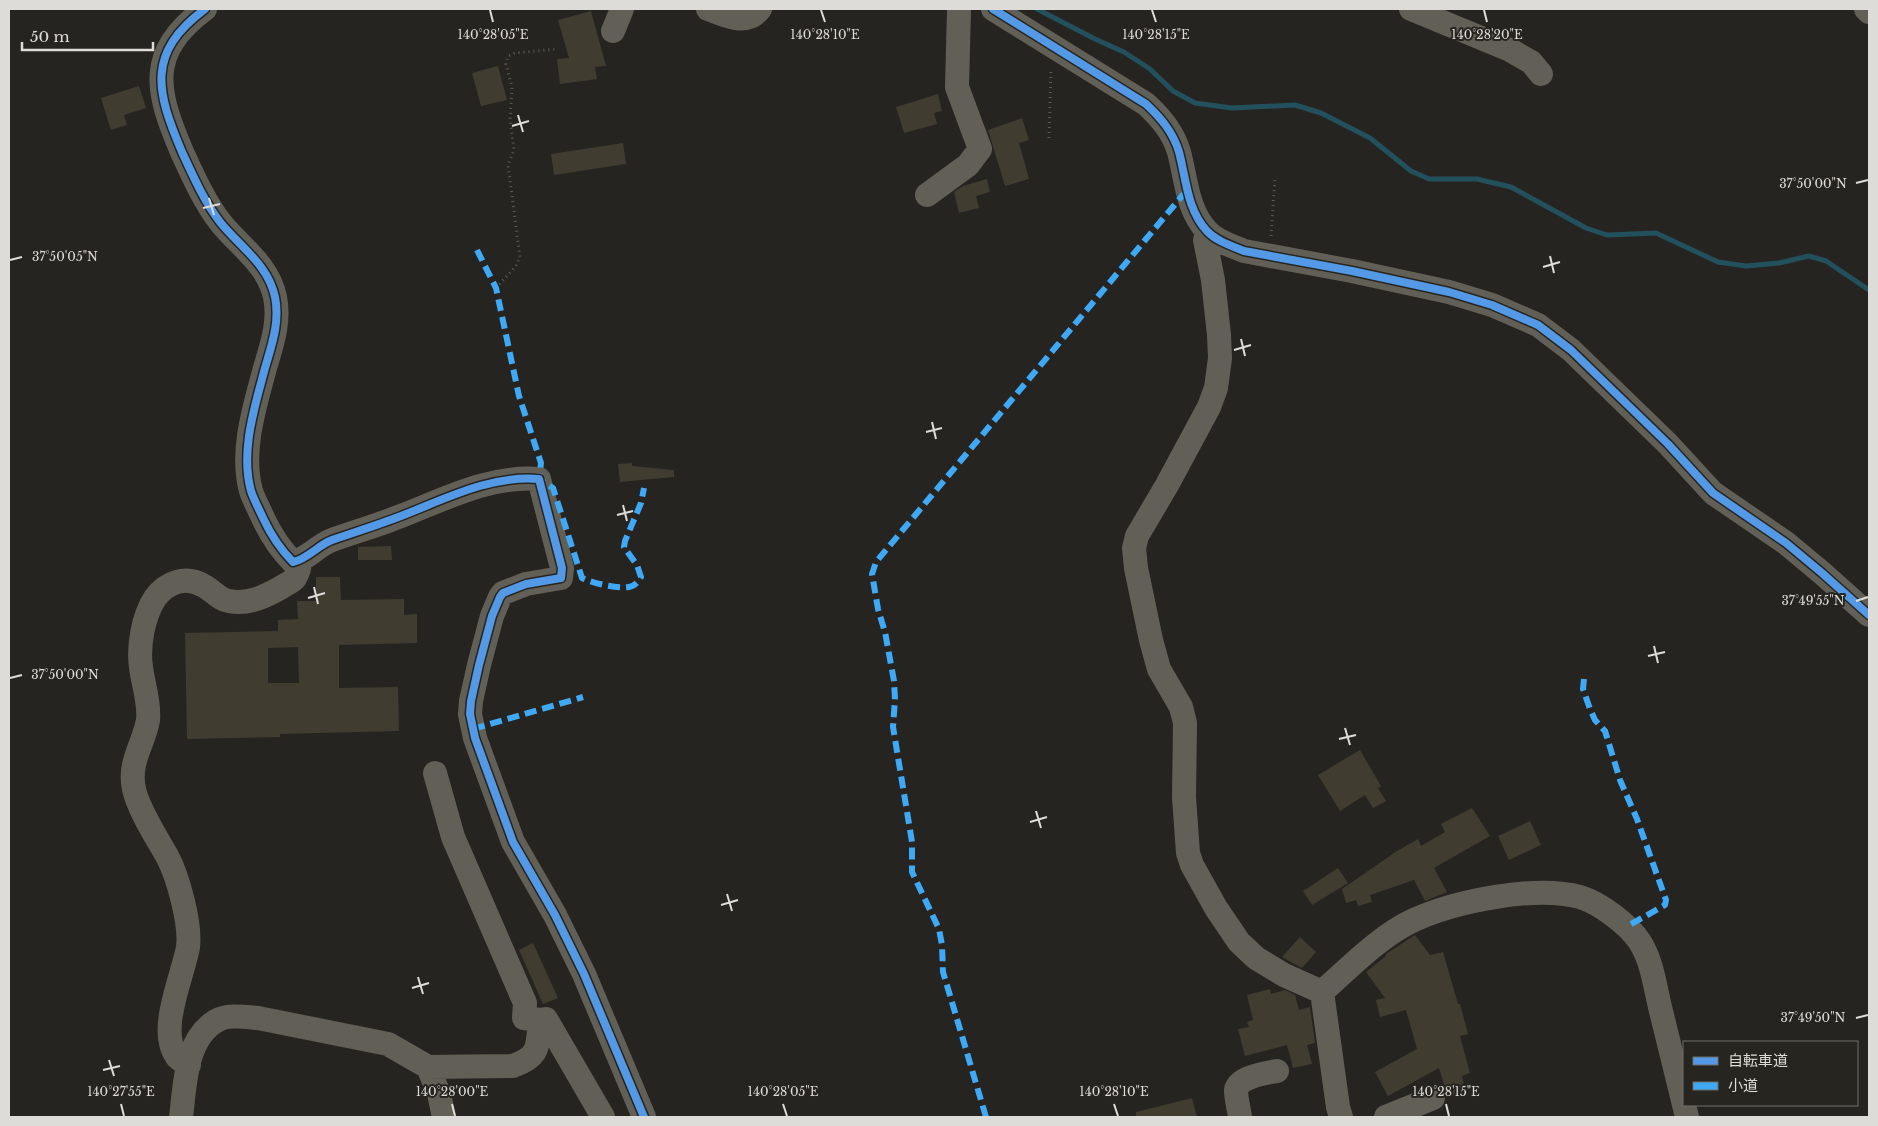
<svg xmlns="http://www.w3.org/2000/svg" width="1878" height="1126" font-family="'Libre Baskerville','Noto Sans JP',serif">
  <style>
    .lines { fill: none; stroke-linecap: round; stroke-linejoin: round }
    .stream { stroke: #22515d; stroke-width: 5 }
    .building { fill: #403c30; fill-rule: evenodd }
    .path { stroke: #5d5b56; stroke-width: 3; stroke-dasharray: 1 4; stroke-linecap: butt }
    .minor { stroke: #626056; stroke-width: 24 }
    .quiet { stroke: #3fa9f5; stroke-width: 6; stroke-dasharray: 12 6; stroke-linecap: butt }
    .cycleway-casing { stroke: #272520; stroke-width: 11 }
    .cycleway { stroke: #5399e6; stroke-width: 8 }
    .ticks { fill: none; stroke: #dedcd9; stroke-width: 2 }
    .ticks-label { font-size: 12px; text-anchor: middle; fill: #dedcd9; stroke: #272520; stroke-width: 4; stroke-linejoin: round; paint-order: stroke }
  </style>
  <rect width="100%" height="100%" fill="#262421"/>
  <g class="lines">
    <path class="stream" d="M1037 9 1095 39 1124 52 1150 69 1173 91 1195 103 1232 108 1295 105 1321 113 1370 138 1411 171 1429 179H1477L1511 187 1586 228 1607 235 1656 233 1718 262 1746 266 1779 263 1809 256 1826 261 1869 290"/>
  </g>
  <path class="building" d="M591 11 606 66 595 67 597 79 560 84 557 59 569 58 558 20Z
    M498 66 507 100 481 106 472 73Z
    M139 86 146 108 124 115 127 125 111 130 101 98Z
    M938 94 942 111 934 113 937 124 904 133 896 107Z
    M1022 118 1029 140 1019 143 1029 179 1005 186 988 130Z
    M623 143 626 164 554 175 551 154Z
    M987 179 990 192 976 196 979 208 959 213 954 192 963 186Z
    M632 463V466L674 470V477L620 482 618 464Z
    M391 546 392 560H358V547Z
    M316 577H340L341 600 404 599V615L417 614V643L339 645V688L398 687 399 731 280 734V737L187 739 185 633 278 631V620L298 619 297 601H316ZM298 647 299 683H268V648Z
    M1360 750 1381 786 1378 788 1386 801 1373 808 1365 795 1340 811 1318 775Z
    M1472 808 1490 836 1434 868 1447 892 1425 901 1414 880 1370 895 1372 902 1358 906 1356 900 1346 903 1342 889 1397 851 1418 839 1421 846 1445 832 1441 824Z
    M1530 821 1541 845 1509 860 1498 836Z
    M1338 868 1348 883 1312 905 1303 891Z
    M1415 935 1430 955 1443 952 1458 1004H1460L1468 1034 1460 1036 1470 1073 1462 1076 1466 1092 1448 1097 1439 1068 1388 1096 1375 1072 1417 1049 1406 1010 1380 1017 1376 1000 1385 998 1366 972 1386 956V954Z
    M1300 937 1316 952 1302 968 1282 957Z
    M533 943 558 998 543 1004 519 950Z
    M1270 989 1271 994 1285 990 1295 995 1299 1010 1310 1007 1315 1043 1307 1045 1312 1064 1293 1068 1287 1045 1245 1056 1238 1029 1249 1027 1247 1022 1253 1020 1247 995Z
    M1192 1098 1197 1117H1136V1112Z"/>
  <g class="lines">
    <path class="path" d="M1049 138 1051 68
      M1271 236 1275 178
      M496 288 516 266 520 257 508 165 514 150 510 119 512 87 506 64 508 56 515 53 557 49"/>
    <path class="minor" d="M205 9C146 53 156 91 182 152 193 176 204 201 220 222 240 247 268 264 275 297 280 322 272 344 265 368 255 406 240 451 251 491 254 500 259 509 263 518 271 535 280 549 293 562 308 559 318 545 332 540 355 532 378 525 401 516 445 499 490 475 539 479L562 568 561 578 526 584 503 593 500 597 492 616 479 665 471 701 470 714 475 738 513 842 555 915 584 974 644 1117
      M708 9C725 15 746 27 760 9
      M993 9 1146 104C1161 118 1173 132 1179 152 1186 178 1187 210 1207 231 1216 241 1232 246 1244 251L1352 271 1449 292 1492 305 1538 325 1571 350 1668 444 1713 493 1786 543 1822 573 1869 615
      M1411 9 1510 50 1531 62 1541 74
      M1866 9 1869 12
      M613 31 622 9
      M927 195 968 165 980 149 957 87 959 9
      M1205 240 1213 280 1219 335 1220 358 1216 388 1209 407 1167 485 1137 536 1134 548 1136 568 1151 640 1159 669 1181 707 1185 723 1184 797 1188 853 1192 865 1216 908 1239 942 1256 958 1284 975 1322 992
      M435 773 453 837 525 1003 524 1018 540 1020 546 1019 603 1117
      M189 1065C185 1063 180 1060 177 1057 157 1031 183 976 188 947 191 924 178 876 167 856 157 838 138 809 134 789 128 762 144 744 148 720 150 703 143 684 141 667 138 646 143 617 155 598 167 582 186 575 204 586 212 590 220 600 229 601 249 605 266 596 282 587 286 584 292 582 295 578 298 573 300 566 300 560
      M428 1067 439 1094 444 1117
      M181 1117C185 1086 185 1039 216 1021 228 1014 245 1017 258 1018L388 1044 428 1067 513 1066C541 1056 537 1046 540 1020
      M1240 1117C1239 1109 1236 1099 1236 1090 1238 1077 1266 1073 1277 1071
      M1341 1117 1338 1107 1322 992C1349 968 1381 935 1414 920 1456 901 1535 885 1580 897 1600 903 1629 925 1640 942 1652 961 1655 986 1660 1007 1669 1044 1678 1080 1687 1117
      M1386 1117 1433 1098"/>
    <path class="quiet" d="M477 250 496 288 519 396 541 463 539 479 553 488 582 578C593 583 616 589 629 587 635 586 638 582 641 577L637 565 624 547 625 541 641 503 644 488
      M1584 679 1583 689 1590 709 1595 720 1605 731 1620 780 1637 819 1666 900 1665 905 1626 927
      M473 729 583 697
      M986 1117 943 972 942 945 939 929 912 872V842L893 727 895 699 894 681 885 632 878 609 872 574 876 562 1187 190"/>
    <g class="cycleway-casing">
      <path id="cycleway" d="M205 9C146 53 156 91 182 152 193 176 204 201 220 222 240 247 268 264 275 297 280 322 272 344 265 368 255 406 240 451 251 491 254 500 259 509 263 518 271 535 280 549 293 562 308 559 318 545 332 540 355 532 378 525 401 516 445 499 490 475 539 479L562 568 561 578 526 584 503 593 500 597 492 616 479 665 471 701 470 714 475 738 513 842 555 915 584 974 644 1117
        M993 9 1146 104C1161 118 1173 132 1179 152 1186 178 1187 210 1207 231 1216 241 1232 246 1244 251L1352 271 1449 292 1492 305 1538 325 1571 350 1668 444 1713 493 1786 543 1822 573 1869 615"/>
    </g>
    <use href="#cycleway" class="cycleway"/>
  </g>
  <path class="ticks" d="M490 10 493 22M821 10 825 22M1152 10 1156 22M1484 10 1487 22M518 115 523 132M512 126 529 121M1856 183 1868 180M209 198 214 215M203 208 220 204M1550 256 1554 273M10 260 22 257M1543 267 1560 262M1241 339 1245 356M1234 350 1251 345M932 422 936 439M926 432 942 428M623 505 627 521M617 515 633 511M314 587 318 604M308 598 325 593M1856 601 1868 597M1654 646 1658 663M1648 656 1665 652M10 678 22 675M1345 728 1350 745M1339 739 1356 735M1036 811 1041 828M1030 822 1047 817M727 894 732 911M721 905 738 900M418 977 423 994M412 988 429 983M1856 1018 1868 1015M109 1060 114 1076M103 1070 120 1066M121 1104 124 1116M452 1104 455 1116M783 1104 787 1116M1114 1104 1118 1116M1446 1104 1449 1116"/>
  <g class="ticks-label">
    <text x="493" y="39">140°28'05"E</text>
    <text x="825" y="39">140°28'10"E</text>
    <text x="1156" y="39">140°28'15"E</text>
    <text x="1487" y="39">140°28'20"E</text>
    <text x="1813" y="188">37°50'00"N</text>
    <text x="65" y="261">37°50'05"N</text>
    <text x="1813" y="605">37°49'55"N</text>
    <text x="65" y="679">37°50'00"N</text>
    <text x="1813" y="1022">37°49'50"N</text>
    <text x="121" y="1096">140°27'55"E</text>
    <text x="452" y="1096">140°28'00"E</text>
    <text x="783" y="1096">140°28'05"E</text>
    <text x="1114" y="1096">140°28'10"E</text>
    <text x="1446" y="1096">140°28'15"E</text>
  </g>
  <rect width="1878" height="1126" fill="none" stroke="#dedcd9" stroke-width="20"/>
  <rect x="1683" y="1041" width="175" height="65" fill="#272520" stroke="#706e6a"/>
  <rect x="1693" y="1057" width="25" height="8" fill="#5399e6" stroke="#706e6a"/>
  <text x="1728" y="1066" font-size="15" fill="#dedcd9">自転車道</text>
  <rect x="1693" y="1082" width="25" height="8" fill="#3fa9f5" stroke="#706e6a"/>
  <text x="1728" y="1091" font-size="15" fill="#dedcd9">小道</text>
  <path d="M22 42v8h131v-8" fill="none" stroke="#dedcd9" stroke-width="2.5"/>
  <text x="30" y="42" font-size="15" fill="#dedcd9" stroke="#272520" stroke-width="4" paint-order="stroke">50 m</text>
</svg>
